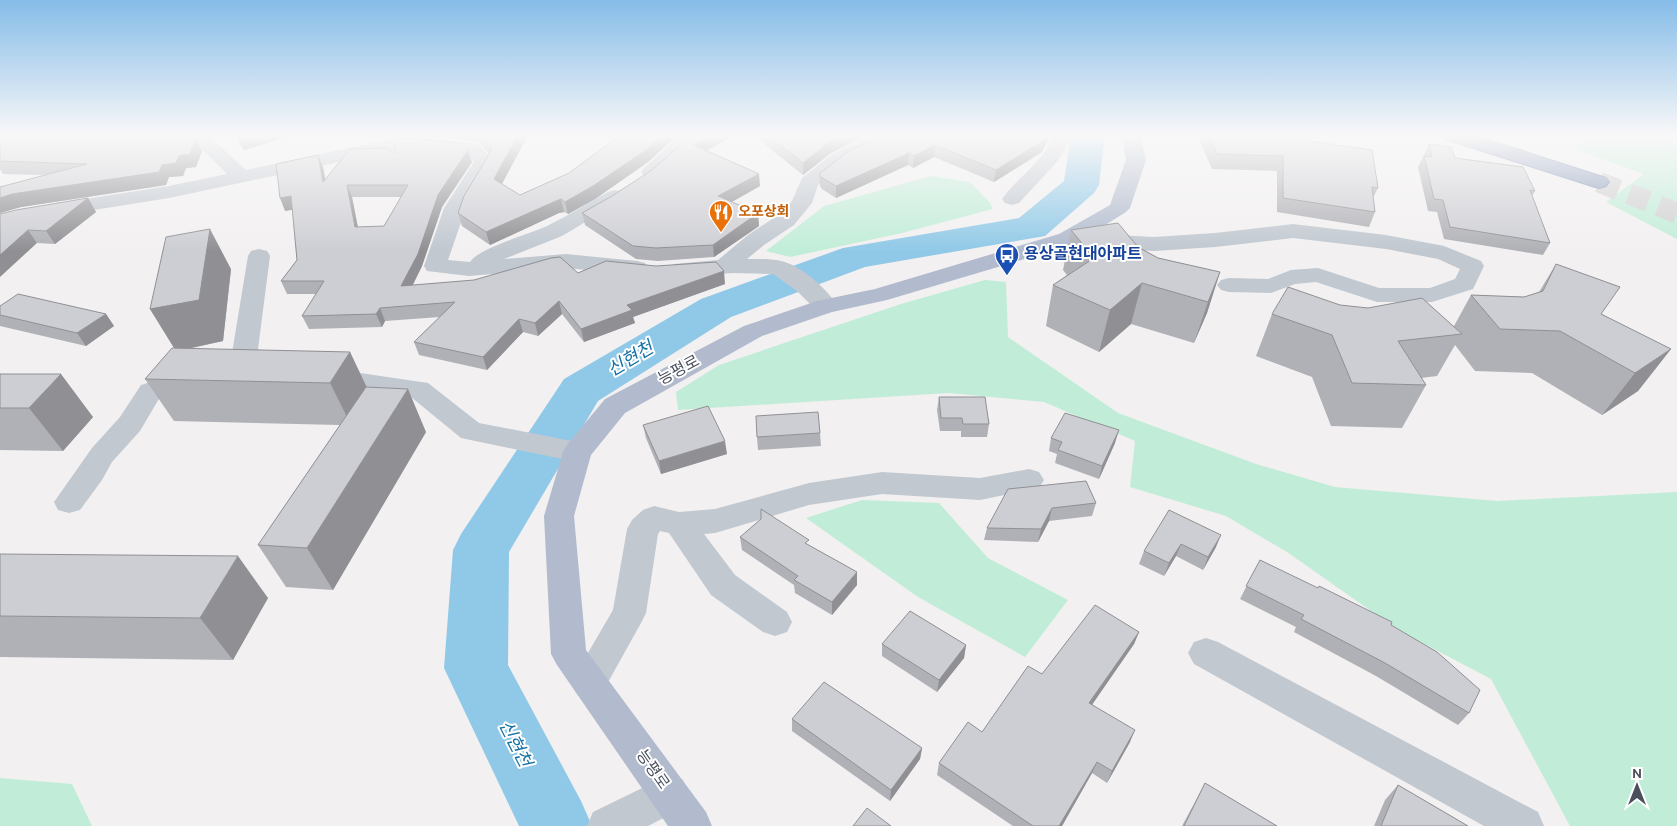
<svg xmlns="http://www.w3.org/2000/svg" width="1677" height="826" font-family="Overpass,'Noto Sans KR',sans-serif">
  <style>
    .green { fill: #c1edd8 }
    .lines { fill: none; stroke-linecap: round; stroke-linejoin: round }
    .river { fill: #90c9e7; fill-rule: evenodd }
    .highway-tunnel { stroke: #d0d0d2; stroke-width: 21; stroke-dasharray: 21 11; stroke-linecap: butt }
    .highway-casing { stroke: #7586a7; stroke-width: 2 }
    .minor { fill: #c1c8d0; fill-rule: evenodd }
    .major { fill: #b1bbcd; fill-rule: evenodd }
    .highway { fill: #8a9bbb; fill-rule: evenodd }
    .wall { fill: #b0b1b6; fill-rule: evenodd }
    .shaded-wall { fill: #909094 }
    .building { fill: #cdced4; stroke: #909094; fill-rule: evenodd }
    .labels { text-anchor: middle; dominant-baseline: central; stroke-width: 4; stroke-linejoin: round; paint-order: stroke }
    .far-food-label { font-size: 14px; font-weight: bold; fill: #c56008; stroke: #fff; text-anchor: start }
    .transit-label { font-size: 16px; font-weight: bold; fill: #164399; stroke: #fff; text-anchor: start }
    .street-label { font-size: 16px; fill: #49505c; stroke: #fff }
    .water-label { font-size: 18px; font-style: italic; fill: #1571a3; stroke: #fff }
  </style>
  <rect width="100%" height="100%" fill="#f2f0f0"/>
  <path class="green" d="M1599 135H1677V239L1606 202 1644 174 1571 148Z
    M931 176 970 182 990 203 993 209 902 233 790 257 766 251 824 206Z
    M985 280 1006 282 1008 337 1118 413 1256 464 1335 487 1497 501 1677 492V826H1570L1491 679 1398 630 1287 552 1226 516 1130 487 1135 441 1044 402 948 393 678 410 676 392 719 365 901 304Z
    M862 500 939 503 988 558 1068 600 1025 657 918 597 806 518Z
    M0 778 72 784 92 826H0Z"/>
  <g class="lines">
    <path class="river" d="M1071 135H1105L1099 185 1094 193 1045 236 865 267 731 317 598 401 509 552 508 665 581 801 592 826H519L444 668 453 550 461 534 564 379 701 299 843 248 1019 218 1064 181Z"/>
    <path class="highway-tunnel" d="M1599 182 1677 213"/>
    <g class="highway-casing">
      <path id="highway" d="M1443 135H1473L1606 178 1609 182 1606 186 1599 188 1592 186 1445 139Z"/>
    </g>
    <path class="minor" d="M188 135H208L246 170 405 136 479 144 494 162 466 208 448 260 470 262C480 247 528 235 547 226 568 216 587 203 608 192L615 190 622 192 625 196 622 200 562 236 504 259 566 254 637 261 645 263 648 268 645 273 637 275 566 268 469 276 427 271 424 266 444 208 474 162 466 153 405 148 169 198 25 221 0 228V215L21 209 169 186 227 174Z
      M681 135H701L658 176 651 178 644 176 641 172 644 168Z
      M872 135H897L895 139 846 162 818 185 812 203 794 225 764 245 747 259C761 259 777 258 790 264 808 272 827 290 838 306L835 311 826 313 817 311 797 291 773 274 734 273 682 276 674 274 671 269 674 264 718 260 748 235 778 215 792 201 802 178 832 154Z
      M1053 135H1071L1065 150 1056 163 1019 203 1012 205 1005 203 1002 199 1005 195C1020 176 1046 159 1053 135Z
      M1293 224 1386 235 1444 246 1481 261 1484 266 1473 289 1432 302H1377L1316 282 1295 284 1271 293 1229 292 1221 290 1217 285 1221 280 1229 278 1268 279 1291 270 1318 268 1379 288H1430L1455 279 1460 269 1438 259 1386 249 1293 238 1215 247 1154 251 1096 248 1088 246 1085 241 1088 236 1096 234 1154 237 1215 233Z
      M259 249 267 251 270 256 258 349 286 361 290 367 286 373 277 375 268 373 236 359 232 353 248 256 251 251Z
      M326 368 428 383 479 423 577 442 587 445 591 452 587 459 577 462 461 438 411 397 317 383 313 377 317 371Z
      M189 370 198 373 202 379 198 385 160 397 140 431 112 462 102 480 80 510 69 513 58 510 54 502 92 448 120 417 141 385Z
      M1029 469 1039 472 1044 480 1039 488 980 500 882 494 809 505 715 533 704 534 735 575 787 612 792 622 787 632 775 636 763 632 711 595 669 533 660 531 658 534 646 613 641 623 602 693 589 698 576 693 571 682 613 610 627 529 632 520 643 510 654 506 679 512 715 509 809 483 882 472 980 478Z
      M1206 638 1218 642 1538 812 1544 826H1484L1194 664 1188 653 1194 642Z
      M669 775 683 780 689 794 683 808 648 826H587L593 812Z"/>
    <path class="major" d="M1122 135H1140L1146 160 1130 208 1126 212 1075 244 887 300 832 312 762 336 625 413 591 455 574 516 586 650 706 812 712 826H668L557 665 551 654 544 516 563 452 567 445 605 399 744 326 817 301 875 289 1059 234 1110 205 1126 160Z"/>
    <use href="#highway" class="highway"/>
  </g>
  <path class="wall" d="M0 135 195 139 202 151 196 167 186 168 183 176 169 177 166 185 21 207 0 213V187L44 175 3 174 0 169Z
    M232 135H293L244 150Z
    M416 135H528L502 184 520 195 569 173 615 139 614 135H678L648 162 595 199 568 214 564 212 559 213 490 245 462 226 458 213 489 154 479 142Z
    M753 135H867L831 153 803 175Z
    M882 135 1042 152 994 182 934 157 913 168 908 165 836 198 822 189 820 186 819 174Z
    M1197 135H1307L1310 141 1378 188 1373 198 1375 212 1369 227 1277 212V171L1212 169Z
    M1429 144 1455 158 1535 191 1532 196 1550 243 1543 255 1444 239 1437 212 1428 211 1418 167Z
    M707 151 760 186 732 202 758 213 759 226 714 257 658 261 636 259 585 225 582 213 612 196 652 170Z
    M394 153 472 162 442 207 422 266 413 285 578 273 725 284 633 317 635 323 584 342 562 314 538 336 523 332 487 370 419 355 414 342 440 317 385 321 382 327 309 329 302 316 316 294H287L281 281 297 260 292 209 285 211 323 167 325 179ZM352 197H401L384 226 358 227Z
    M88 198 96 212 55 244 37 243 0 214Z
    M1071 230 1138 247 1158 258 1220 272 1207 313 1194 343 1131 324 1099 352 1046 326 1053 285 1067 275 1063 270Z
    M1556 264 1601 314 1671 349 1638 391 1602 415 1532 373 1475 371 1455 345 1437 376 1421 378 1426 385 1402 428 1331 426 1312 377 1256 356 1272 314 1340 305 1454 326 1471 295 1524 297 1539 292Z
    M231 269 223 341 188 349 350 352 366 387 426 432 333 590 286 587 258 545 340 425 174 421 145 379 174 348 150 309Z
    M0 306 106 314 114 326 86 346 0 326Z
    M0 374 93 417 63 451 0 450Z
    M939 397 989 424 987 437H961V431H940L937 410Z
    M643 425 727 454 661 474 646 438Z
    M820 433 821 446 758 450 757 437Z
    M1051 438 1115 443 1099 479 1055 463 1057 454 1049 451Z
    M1086 481 1096 503 1092 516 1049 521 1038 542 984 540 987 528Z
    M1169 510 1216 547 1203 570 1176 556 1164 576 1139 564 1144 551Z
    M740 537 809 545 857 585 832 615 795 593 794 585 742 550Z
    M0 554 268 598 233 660 0 657Z
    M1260 560 1391 625 1469 713 1458 725 1376 676 1294 632 1296 627 1240 599Z
    M1139 632 1134 644 1092 704 1130 742 1107 783 1092 773 1062 826H1013L937 775 939 763 982 732 1042 674Z
    M882 644 966 645 964 658 937 692 882 656Z
    M792 719 922 748 920 759 890 801 792 731Z
    M1205 783 1277 826H1182L1196 800Z
    M1398 785 1468 826H1374L1385 800Z"/>
  <path class="shaded-wall" d="M249 135H293L244 150 238 138Z
    M518 135H528L498 191 494 179Z
    M663 135H678L648 162 595 199 568 214 565 202Z
    M712 135H735L695 157 694 145Z
    M842 135H867L831 153 803 175V163L831 141Z
    M1047 135H1051L1042 152 994 182 996 170Z
    M195 139 202 151 196 167 186 168 183 176 169 177 166 185 21 207 0 213V198L12 194 162 165 179 156Z
    M935 145 934 157 913 168 914 156Z
    M468 150 472 162 442 207 422 266 406 298 401 286 438 195Z
    M909 153 908 165 836 198V186Z
    M318 155 323 167 328 194 323 182Z
    M759 174 760 186 719 209 718 196Z
    M347 185 352 197 360 239 355 227Z
    M291 196 297 209 285 211 280 198Z
    M88 198 96 212 55 244 46 231Z
    M561 199 564 212 559 213 490 245 486 232 556 201Z
    M758 213 759 226 714 257 713 245Z
    M210 229 231 269 223 341 176 351 150 309Z
    M28 230 37 243 0 277V255Z
    M724 271 725 284 633 317 635 323 584 342 581 329 627 305Z
    M1220 272 1207 313 1194 343 1208 302Z
    M1142 283 1131 324 1099 352 1110 310Z
    M559 301 562 314 538 336 535 323Z
    M380 308 385 321 382 327 376 314Z
    M106 314 114 326 86 346 77 333Z
    M519 319 523 332 487 370 483 357Z
    M1671 349 1638 391 1602 415 1635 373Z
    M350 352 370 394 351 425 330 383Z
    M61 374 93 417 63 451 29 408Z
    M408 389 426 432 333 590 307 548Z
    M1119 430 1115 443 1099 479 1102 466Z
    M725 441 727 454 661 474 659 461Z
    M1052 508 1049 521 1038 542 1041 529Z
    M1221 535 1216 547 1203 570 1208 557Z
    M1181 544 1176 556 1164 576 1169 563Z
    M238 556 268 598 233 660 200 618Z
    M857 572V585L832 615V602Z
    M1139 632 1134 644 1085 715 1089 703Z
    M966 645 964 658 937 692 939 680Z
    M1135 730 1130 742 1107 783 1112 771Z
    M922 748 920 759 890 801 891 790Z
    M1097 762 1092 773 1062 826H1059Z"/>
  <path class="building" d="M0 135H192L195 139 190 154 179 156 176 163 162 165 159 172 12 194 0 198V187L87 164 0 161Z
    M236 135H249L238 138Z
    M480 135H518L494 179 520 195 569 173 620 135H663L646 150 593 186 565 202 561 199 556 201 486 232 458 213 464 196 492 149Z
    M692 135H712L694 145 759 174 718 196 758 213 713 245 656 248 633 246 582 213 612 196 652 170Z
    M767 135H842L831 141 803 163Z
    M882 135H1047L1044 140 996 170 935 145 914 156 909 153 836 186 821 177 819 174 847 152Z
    M1208 135H1307L1310 141 1372 150 1378 188 1372 187 1375 212 1283 198V156L1217 154Z
    M401 138 462 143 468 150 438 195 418 254 401 286 474 280 551 258 560 257 578 273 606 261 656 266 716 262 724 271 627 305 632 310 581 329 559 301 535 323 519 319 483 357 414 342 455 302 380 308 376 314 302 316 324 281H281L297 260 291 196 280 198 276 164 318 155 323 182 350 149 388 148 394 153 397 139ZM347 185H408L384 226 355 227Z
    M1429 144 1451 147 1455 158 1523 167 1535 191 1530 190 1550 243 1450 227 1443 200 1434 199 1424 156 1432 157Z
    M88 198 46 231 28 230 0 255V214L16 210Z
    M1118 223 1138 247 1158 258 1220 272 1208 302 1142 283 1110 310 1053 285 1094 258 1071 230Z
    M210 229 199 300 150 309 166 237Z
    M1556 264 1620 287 1601 314 1671 349 1635 373 1560 331 1500 329 1471 295 1524 297 1543 291Z
    M1288 287 1340 305 1368 308 1422 298 1462 334 1398 341 1426 385 1352 383 1332 335 1272 314Z
    M18 294 106 314 77 333 0 315V306Z
    M172 348 350 352 330 383 145 379Z
    M0 374H61L29 408H0Z
    M366 387 408 389 307 548 258 545Z
    M939 397H985L989 424H963L962 418H941Z
    M708 406 725 441 659 461 643 425Z
    M818 412 820 433 757 437 756 416Z
    M1065 413 1119 430 1102 466 1058 450 1062 442 1051 438Z
    M1086 481 1096 503 1052 508 1041 529 987 528 1008 489Z
    M761 509 809 540 805 543 857 572 832 602 794 580 798 576 740 537 761 519Z
    M1169 510 1221 535 1208 557 1181 544 1169 563 1144 551Z
    M0 554 238 556 200 618 0 616Z
    M1260 560 1318 588 1319 586 1392 622 1391 625 1437 652 1480 690 1469 713 1385 663 1301 619 1304 615 1246 586Z
    M1095 605 1139 632 1089 703 1135 730 1112 771 1097 762 1059 826H1033L939 763 968 722 982 732 1028 666 1042 674Z
    M910 611 966 645 939 680 882 644Z
    M824 682 922 748 891 790 792 719Z
    M1205 783 1277 826H1184Z
    M1398 785 1468 826H1381Z
    M867 808 891 826H853Z"/>
  <linearGradient id="sky" x2="0" y2="1"><stop stop-color="#85bce8"/><stop offset="0.54" stop-color="#f9f8f8"/><stop offset="1" stop-color="#f9f8f8" stop-opacity="0"/></linearGradient>
  <rect width="1677" height="251" fill="url(#sky)"/>
  <defs>
    <g id="restaurant-pin" transform="scale(1.25)"><path d="M0 17L-7.5 6A9.5 9.5 0 1 1 7.5 6Z" fill="#e8710a" stroke="#fff"/><path d="M-5-6h1v4h1v-4h1v4h1v-4h1v5L-1.5 .5V6h-2V.5L-5-1ZM5-6V6H3V1.5H1.5Q1.5-4 5-6Z" fill="#fff"/></g>
    <g id="bus-pin" transform="scale(1.25)"><path d="M0 17L-7.5 6A9.5 9.5 0 1 1 7.5 6Z" fill="#1a4fb4" stroke="#fff"/><path d="M-5-6H5V4H4V6H2V4H-2V6H-4V4H-5ZM-3.5-4V0h7V-4ZM-3.5 1.2v1.5H-2V1.2ZM2 1.2v1.5H3.5V1.2Z" fill="#fff"/></g>
  </defs>
  <g fill-rule="evenodd">
    <use href="#restaurant-pin" x="721" y="212"/>
    <use href="#bus-pin" x="1007" y="255"/>
  </g>
  <g class="labels">
    <g class="far-food-label">
      <text x="738" y="212">오포상회</text>
    </g>
    <g class="transit-label">
      <text x="1024" y="255">용상골현대아파트</text>
    </g>
    <g class="street-label">
      <text transform="translate(679 371) rotate(-28)">능평로</text>
      <text transform="translate(652 770) rotate(55)">능평로</text>
    </g>
    <g class="water-label">
      <text transform="translate(631 360) rotate(-31)">신현천</text>
      <text transform="translate(514 744) rotate(63)">신현천</text>
    </g>
  </g>
  <g transform="translate(1637 786)" stroke="#ffffff" stroke-width="4" paint-order="stroke">
  <path d="M0-4L9 19L0 12L-9 19Z" fill="#49505c"/>
  <text y="-8" font-size="14" font-weight="bold" text-anchor="middle" fill="#49505c">N</text>
  </g>
</svg>
